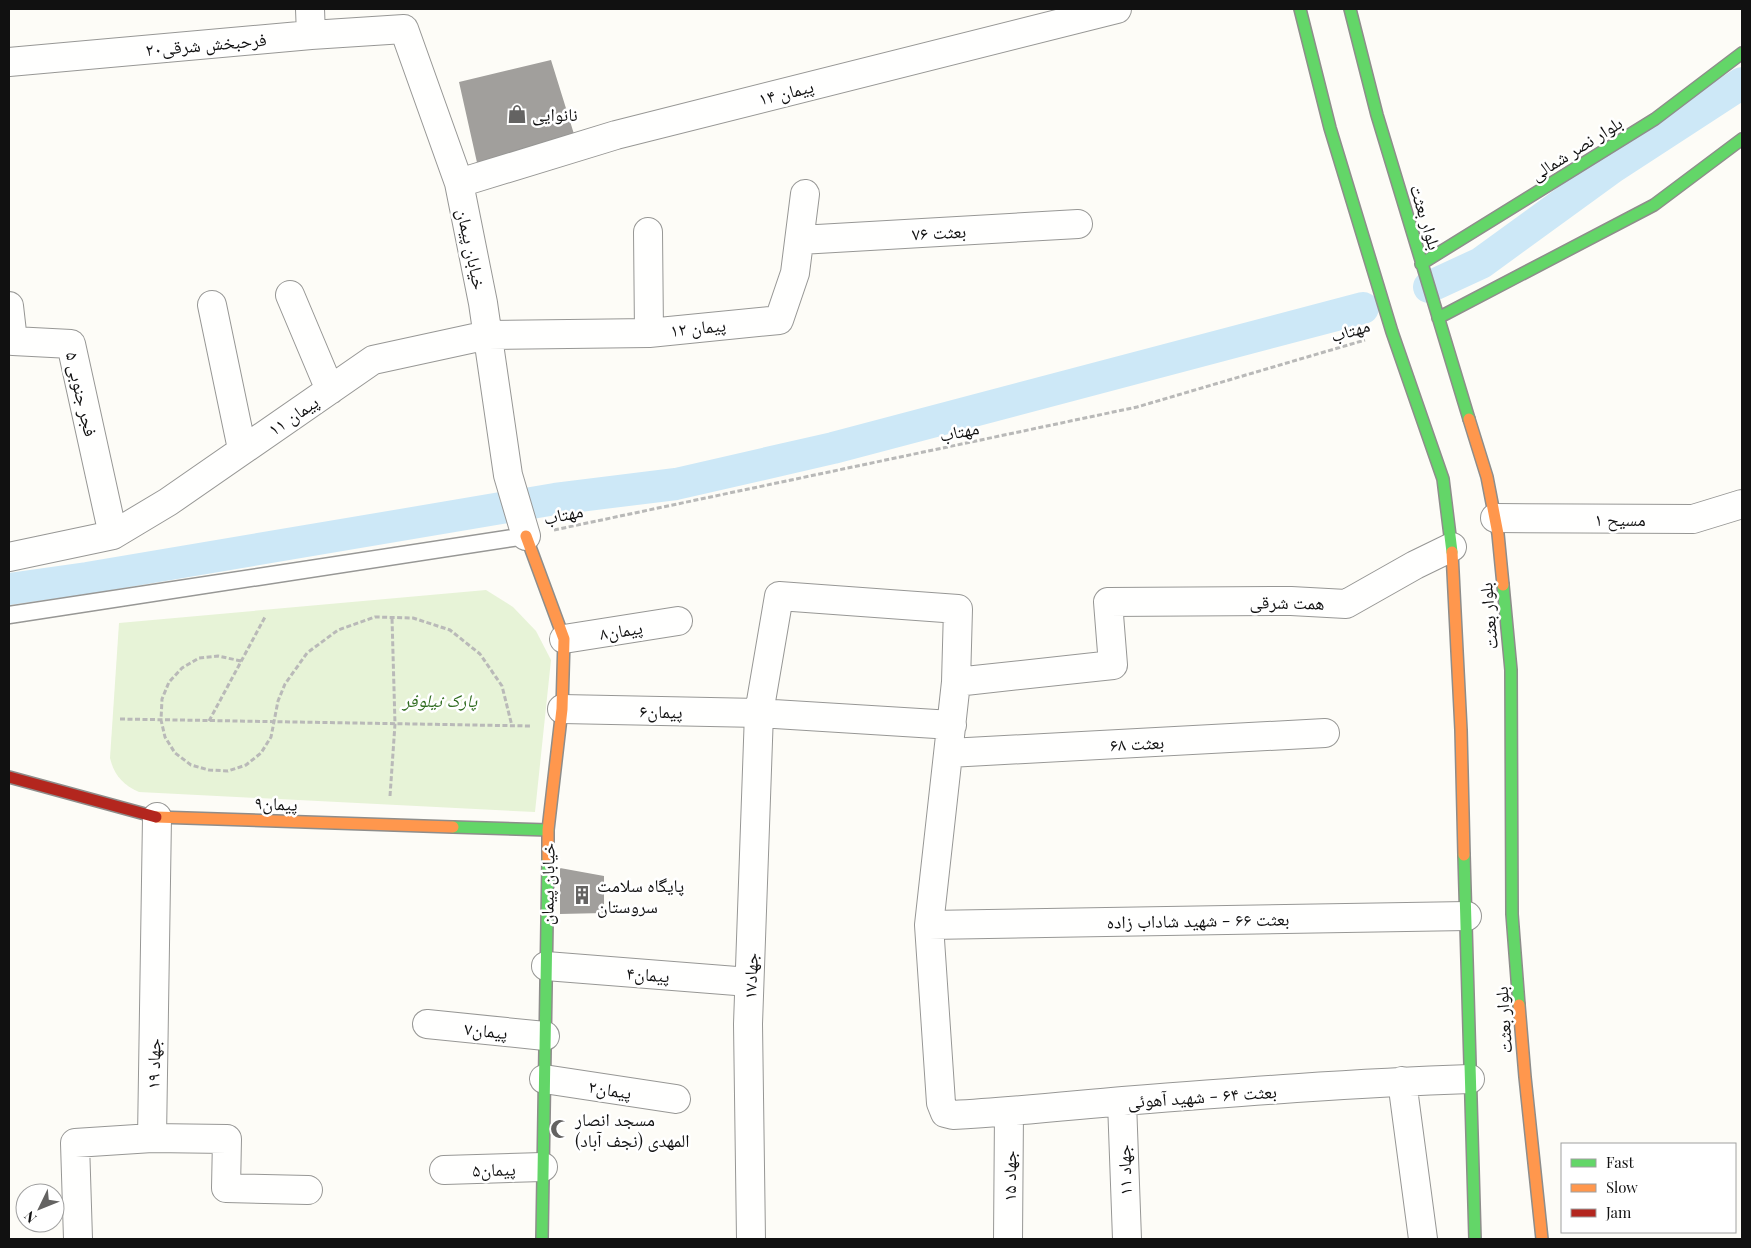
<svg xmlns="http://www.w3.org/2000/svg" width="1751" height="1248" font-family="'Playfair Display','Noto Naskh Arabic',serif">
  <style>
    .green { fill: #e7f3d7 }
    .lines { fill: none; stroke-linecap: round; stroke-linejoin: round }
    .canal { stroke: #cde8f7; stroke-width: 32 }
    .building { fill: #a19f9c }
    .lane-casing { stroke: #979795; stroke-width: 19 }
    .street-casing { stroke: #979795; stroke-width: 30 }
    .fast-casing { stroke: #8e8d8b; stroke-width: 14 }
    .slow-casing { stroke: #8e8d8b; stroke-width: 14 }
    .jam-casing { stroke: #8e8d8b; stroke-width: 14 }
    .path { stroke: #b9b9b8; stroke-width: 3; stroke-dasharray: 5 2.5; stroke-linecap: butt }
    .lane { stroke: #fffffe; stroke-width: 16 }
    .street { stroke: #fffffe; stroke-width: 28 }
    .fast { stroke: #63d668; stroke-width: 11 }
    .slow { stroke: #ff974d; stroke-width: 11 }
    .jam { stroke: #b3261e; stroke-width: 11 }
    .labels { text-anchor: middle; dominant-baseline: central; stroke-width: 5; stroke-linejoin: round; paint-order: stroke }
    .street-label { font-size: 18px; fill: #111; stroke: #fff }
    .poi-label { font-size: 18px; fill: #111; stroke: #fff; text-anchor: start }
    .park-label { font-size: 18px; font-style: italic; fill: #2f6b1f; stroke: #fff }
  </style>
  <rect width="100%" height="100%" fill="#fdfcf7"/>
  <path class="green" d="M486 590 513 607 536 631 551 660 535 812 139 792C123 785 114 775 110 758L119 623Z"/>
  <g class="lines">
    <path class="canal" d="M1429 287 1481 263 1613 167 1742 83
      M9 589 87 578 555 499 676 484 833 448 1363 308"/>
  </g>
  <path class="building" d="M551 60 578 147 480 176 459 82Z
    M560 868 604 876V913L560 914Z"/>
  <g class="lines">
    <g class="lane-casing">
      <path id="lane" d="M9 615 526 536"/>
    </g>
    <g class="street-casing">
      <path id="street" d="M310 9 311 35
        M9 62 311 35 404 29 459 183 483 303 508 475 526 536
        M459 183 616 135 1117 9
        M648 232 649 333
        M800 240 1078 224
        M290 295 330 390
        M212 305 242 449
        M9 306 13 341 71 344 113 535
        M1495 518 1693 519 1742 504
        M9 557 113 535 168 502 373 360 488 335 649 333 779 320 795 273 805 194
        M564 639 678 621
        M956 682 929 925 941 1103 945 1113 953 1115C1010 1112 1066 1106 1123 1101 1238 1092 1354 1083 1470 1079
        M562 709 759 713 952 725
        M949 753 1325 733
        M929 925 1467 916
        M546 966 749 982
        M427 1024 545 1036
        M544 1079 676 1099
        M1402 1081 1423 1239
        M1122 1102 1127 1239
        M152 1138 227 1139 226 1188 308 1190
        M444 1170 543 1167
        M78 1239 75 1143 152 1138 157 817
        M751 1239 748 1024 759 713 779 596 958 609 956 682 1113 665 1108 602 1291 601 1346 604 1415 565 1452 547
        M1008 1239 1009 1112"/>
    </g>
    <g class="fast-casing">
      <path id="fast" d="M1300 9 1330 128 1392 332 1443 479 1452 552
        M1350 9 1377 115 1469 419
        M1421 264 1655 119 1742 53
        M1438 318 1654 205 1742 139
        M1503 585 1511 670 1512 914 1519 1005
        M453 827 548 830
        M1464 855 1475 1239
        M542 1239 548 859"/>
    </g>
    <g class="slow-casing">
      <path id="slow" d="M1469 419 1487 477 1498 534 1503 585
        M526 536 564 639 562 709 548 830V859
        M1452 552 1461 730 1464 855
        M156 817 453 827
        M1519 1005 1525 1077 1542 1239"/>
    </g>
    <g class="jam-casing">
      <path id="jam" d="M9 777 156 817"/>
    </g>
    <path class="path" d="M554 530 1137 407 1365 340
      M241 661 218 656 199 658 182 668 169 682 162 699 161 720 165 737 175 753 191 765 209 770 228 771 246 765 261 753 271 737 278 701 285 684 307 653 338 630 375 617 413 618 450 630 480 654 502 686 512 726
      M120 719 531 726
      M209 721 265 617
      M390 796 395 724 392 618"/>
    <use href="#lane" class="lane"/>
    <use href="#street" class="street"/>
    <use href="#fast" class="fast"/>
    <use href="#slow" class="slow"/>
    <use href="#jam" class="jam"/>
  </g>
  <defs>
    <g id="shop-bare" transform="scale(1.5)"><path d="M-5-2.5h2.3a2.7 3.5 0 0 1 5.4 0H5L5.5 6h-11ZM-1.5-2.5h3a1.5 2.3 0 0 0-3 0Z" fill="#646362" stroke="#fff" stroke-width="2.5" paint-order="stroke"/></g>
    <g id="building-bare" transform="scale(1.5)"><path d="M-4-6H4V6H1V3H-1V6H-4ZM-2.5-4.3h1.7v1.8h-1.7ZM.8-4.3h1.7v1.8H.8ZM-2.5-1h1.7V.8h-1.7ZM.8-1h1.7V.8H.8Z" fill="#646362" stroke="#fff" stroke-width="2.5" paint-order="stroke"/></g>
    <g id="mosque-bare" transform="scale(1.5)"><path d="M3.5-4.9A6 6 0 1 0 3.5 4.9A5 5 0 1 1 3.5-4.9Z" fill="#646362" stroke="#fff" stroke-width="2.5" paint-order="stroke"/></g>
  </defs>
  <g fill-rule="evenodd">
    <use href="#shop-bare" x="517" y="114"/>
    <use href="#building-bare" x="582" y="895"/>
    <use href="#mosque-bare" x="560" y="1129"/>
  </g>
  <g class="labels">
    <g class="street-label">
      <text transform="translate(206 44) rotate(-5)">فرحبخش شرقی۲۰</text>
      <text transform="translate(786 92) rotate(-14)">پیمان ۱۴</text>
      <text transform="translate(1576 148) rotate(-32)">بلوار نصر شمالی</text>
      <text transform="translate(1426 217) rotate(73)">بلوار بعثت</text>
      <text transform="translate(939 232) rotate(-3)">بعثت ۷۶</text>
      <text transform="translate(472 249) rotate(78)">خیابان پیمان</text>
      <text transform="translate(698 327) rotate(-6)">پیمان ۱۲</text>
      <text transform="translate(1350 330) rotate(-17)">مهتاب</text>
      <text transform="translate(82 394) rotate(77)">فجر جنوبی ۵</text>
      <text transform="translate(293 415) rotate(-34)">پیمان ۱۱</text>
      <text transform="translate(959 431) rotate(-12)">مهتاب</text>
      <text transform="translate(563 514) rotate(-12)">مهتاب</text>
      <text x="1620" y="519">مسیح ۱</text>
      <text transform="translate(1287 602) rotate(1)">همت شرقی</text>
      <text transform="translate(1488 616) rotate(-95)">بلوار بعثت</text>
      <text transform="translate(621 630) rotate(-9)">پیمان۸</text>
      <text transform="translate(661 711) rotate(1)">پیمان۶</text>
      <text transform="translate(1137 743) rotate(-3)">بعثت ۶۸</text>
      <text transform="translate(276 803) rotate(2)">پیمان۹</text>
      <text transform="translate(547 884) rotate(-89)">خیابان پیمان</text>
      <text transform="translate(1198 920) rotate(-1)">بعثت ۶۶ - شهید شاداب زاده</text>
      <text transform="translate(648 974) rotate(4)">پیمان۴</text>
      <text transform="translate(750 976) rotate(-88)">جهاد۱۷</text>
      <text transform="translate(1503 1020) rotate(-94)">بلوار بعثت</text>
      <text transform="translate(486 1030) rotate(6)">پیمان۷</text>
      <text transform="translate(153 1064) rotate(-89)">جهاد ۱۹</text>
      <text transform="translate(610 1089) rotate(9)">پیمان۲</text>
      <text transform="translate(1202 1096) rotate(-4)">بعثت ۶۴ - شهید آهوئی</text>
      <text transform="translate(494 1169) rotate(-2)">پیمان۵</text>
      <text transform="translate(1124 1170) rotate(-92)">جهاد ۱۱</text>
      <text transform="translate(1009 1176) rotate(-90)">جهاد ۱۵</text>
    </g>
    <g class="poi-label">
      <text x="532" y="114">نانوایی</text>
      <text x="597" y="885">پایگاه سلامت<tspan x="597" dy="21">سروستان</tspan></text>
      <text x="575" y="1119">مسجد انصار<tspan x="575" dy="21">المهدی (نجف آباد)</tspan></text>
    </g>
    <g class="park-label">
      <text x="440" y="700">پارک نیلوفر</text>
    </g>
  </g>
  <rect width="1751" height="1248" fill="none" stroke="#111111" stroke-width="20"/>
  <rect x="1561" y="1143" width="175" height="90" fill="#ffffff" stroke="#a0a0a0"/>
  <rect x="1571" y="1159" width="25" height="8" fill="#63d668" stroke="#a0a0a0"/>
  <text x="1606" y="1168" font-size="15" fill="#111111">Fast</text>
  <rect x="1571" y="1184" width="25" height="8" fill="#ff974d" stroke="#a0a0a0"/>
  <text x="1606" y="1193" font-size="15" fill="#111111">Slow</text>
  <rect x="1571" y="1209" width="25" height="8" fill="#b3261e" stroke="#a0a0a0"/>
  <text x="1606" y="1218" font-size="15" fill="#111111">Jam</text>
  <g transform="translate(40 1208) rotate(227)"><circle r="24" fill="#ffffff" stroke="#a0a0a0"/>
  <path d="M0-4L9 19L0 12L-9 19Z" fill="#646362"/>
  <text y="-8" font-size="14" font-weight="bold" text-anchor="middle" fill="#111111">N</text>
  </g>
</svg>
